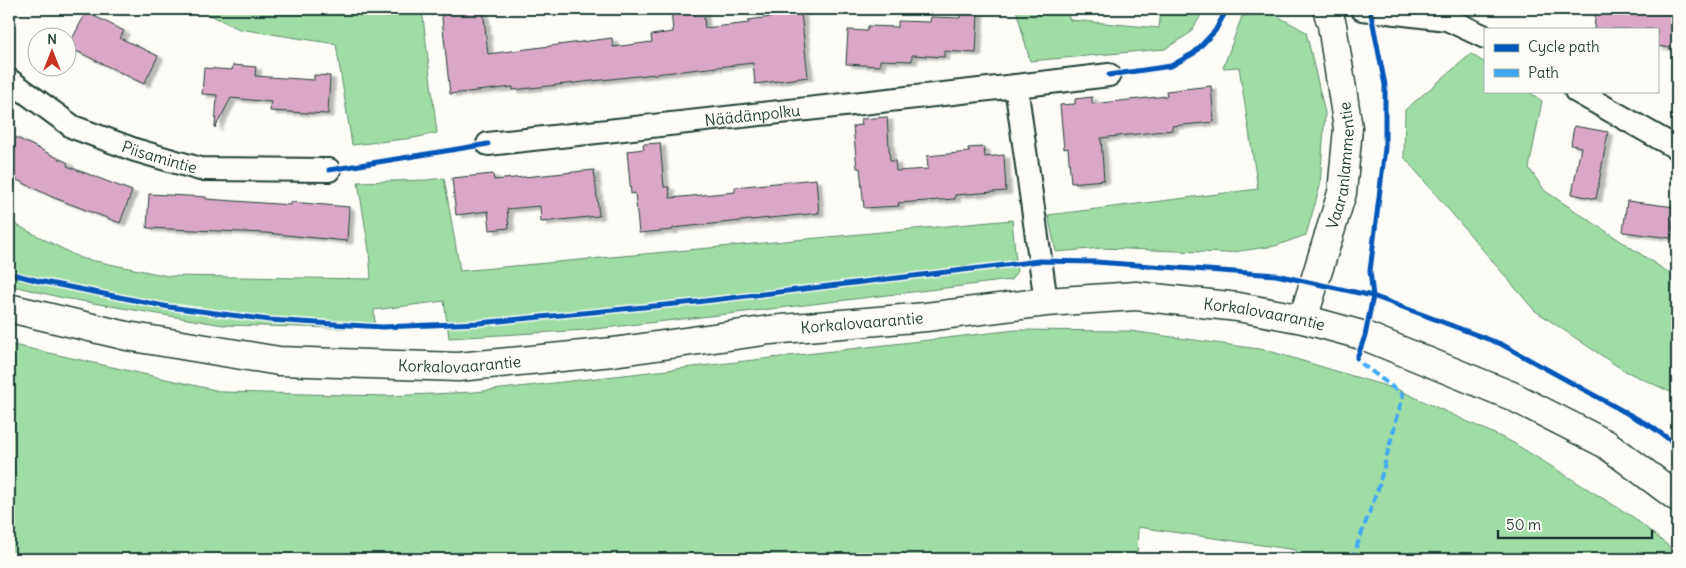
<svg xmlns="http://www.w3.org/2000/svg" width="1686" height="568" font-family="Delius,sans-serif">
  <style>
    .green { fill: #9fdda4; stroke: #5f8d6c }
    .building { fill: #daa8c6; stroke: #1f3d34; filter: url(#shadow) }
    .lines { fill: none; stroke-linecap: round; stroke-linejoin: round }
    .minor-casing { stroke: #1f3d34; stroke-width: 26 }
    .tertiary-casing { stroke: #1f3d34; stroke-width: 31 }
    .minor { stroke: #fdfcf7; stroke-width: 22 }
    .tertiary { stroke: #fdfcf7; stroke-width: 28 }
    .quiet { stroke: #3fa9f5; stroke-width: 4; stroke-dasharray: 8 4; stroke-linecap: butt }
    .cycleway-casing { stroke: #fdfcf7; stroke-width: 8 }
    .cycleway { stroke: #0057b8; stroke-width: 5 }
    .labels { text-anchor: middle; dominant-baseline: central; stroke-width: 4.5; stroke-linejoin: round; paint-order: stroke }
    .street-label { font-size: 16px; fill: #1f3d34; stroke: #fdfcf7 }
  </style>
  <defs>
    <filter id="shadow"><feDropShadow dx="5.5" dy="3" stdDeviation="1" flood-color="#0004"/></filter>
  </defs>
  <rect width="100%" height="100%" fill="#fdfcf7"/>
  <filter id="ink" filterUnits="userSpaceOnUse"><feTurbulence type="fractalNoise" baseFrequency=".02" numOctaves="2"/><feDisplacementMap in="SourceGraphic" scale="10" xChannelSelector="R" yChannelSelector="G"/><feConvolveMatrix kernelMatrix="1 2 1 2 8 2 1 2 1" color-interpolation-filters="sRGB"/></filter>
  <g filter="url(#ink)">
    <path class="green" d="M198 9H422L437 133 414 138 352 145 336 44 239 29Z
      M1016 9H1065L1070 20 1159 28 1161 9H1205L1190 33 1165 49 1030 61Z
      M1272 13 1306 32 1325 113 1320 186 1306 235 1275 246 1226 253 1102 248 1056 252 1048 215 1258 189 1239 67 1223 68 1242 16Z
      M1471 54 1485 63V91H1528L1542 101 1529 168 1545 191 1677 278V395L1623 370 1534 310 1404 157 1405 110Z
      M444 178 460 271 1012 220 1017 271 1011 280 780 308 586 330 449 338 444 301 374 310 375 329 223 325 63 298 9 285V221L80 258 168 276 371 279 369 250 358 182 427 180Z
      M1016 330 1130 331 1266 350 1399 390 1512 442 1633 517 1677 553V559H1296V550L1138 527 1137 559H9V344L224 392 387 396 475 392Z"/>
    <path class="building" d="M441 9H483L488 54 612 38 613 47 652 42 651 35 673 32 671 9H703L705 28 749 23 748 20 801 13 808 77 755 84 753 63 513 90V87L450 94Z
      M1596 9H1638L1677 15V49L1657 46V29H1594Z
      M86 12 124 31 120 38 158 56 144 84 68 47Z
      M960 12 978 13 976 53 944 51V57L912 55V61L880 60V66L846 64 848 30 867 31 868 26 898 27V21L930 22 931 17 960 18Z
      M233 65 256 67 255 76 314 80V75L330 76 328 114 270 111 271 102 231 98 215 128 217 95 202 94 204 68 232 70Z
      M1211 86 1214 122 1172 126V130L1101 138 1104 180 1071 183 1068 148 1064 149 1060 105 1075 104V99L1092 97V104L1167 96 1166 91Z
      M887 117 890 161H895L896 171 928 169 927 156 969 152 968 148 984 147 985 157 1004 155 1006 191 955 195V199L898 203 899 206 864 208 860 168H857L853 126 862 125 861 119Z
      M1574 126 1608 132 1596 199 1572 194 1581 147 1571 145Z
      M9 134 68 163 67 166 132 191 120 223 52 197 9 176Z
      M660 143 664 187H669L670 198 735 192V187L816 179 819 213 673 228V230L639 233 635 193 631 194 627 151 644 149 643 144Z
      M594 170 599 216 541 222 540 206 507 209 509 228 490 230 488 211 456 215 452 178 493 174 494 180Z
      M149 194 206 197V199L291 205V202L349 207 347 241 265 233 147 228Z
      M1627 201 1675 207 1671 238 1623 232Z"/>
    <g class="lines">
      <g class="minor-casing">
        <g id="minor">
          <path d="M1362 9 1447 19 1485 37"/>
          <path id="s1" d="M9 80 73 127 135 150 200 169 329 170"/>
          <path d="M1016 86 1109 75"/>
          <path d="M1576 91 1677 148"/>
          <path id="s2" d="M488 144 1016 86 1046 302"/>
        </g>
      </g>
      <g class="tertiary-casing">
        <g id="tertiary">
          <path id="s3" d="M9 308 127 336 279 361 458 367 613 352 770 330 926 317 1046 302 1136 296 1238 307 1303 319 1365 336 1512 396 1606 444 1677 497"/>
          <path id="s4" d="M1303 319 1342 193 1348 128 1332 25 1327 9"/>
        </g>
      </g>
      <use href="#minor" class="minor"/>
      <use href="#tertiary" class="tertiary"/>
      <path class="quiet" d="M1352 559 1378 489 1403 395 1362 364 1357 358"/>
      <g class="cycleway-casing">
        <path id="cycleway" d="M1109 75 1171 66 1194 53 1215 31 1227 9
          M329 170 488 144
          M9 273 39 281 169 307 269 320 382 327 479 323 696 302 1039 261 1096 262 1276 275 1373 296 1501 344 1652 427 1677 445
          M1357 358 1365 336 1373 296 1370 271 1385 148V85L1370 9"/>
      </g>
      <use href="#cycleway" class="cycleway"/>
    </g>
  </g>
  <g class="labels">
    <g class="street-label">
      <text stroke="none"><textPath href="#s2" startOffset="266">Näädänpolku</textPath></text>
      <text stroke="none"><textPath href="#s1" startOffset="171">Piisamintie</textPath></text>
      <text stroke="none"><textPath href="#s4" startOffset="159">Vaaranlammentie</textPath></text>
      <text stroke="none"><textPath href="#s3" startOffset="1266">Korkalovaarantie</textPath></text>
      <text stroke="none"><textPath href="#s3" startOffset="861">Korkalovaarantie</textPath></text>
      <text stroke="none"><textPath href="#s3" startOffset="456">Korkalovaarantie</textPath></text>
    </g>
  </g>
  <rect width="1686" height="568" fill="none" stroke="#fdfcf7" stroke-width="30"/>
  <rect x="15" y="15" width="1656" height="538" fill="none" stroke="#1f3d34" stroke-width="2" filter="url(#ink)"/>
  <rect x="1484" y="28" width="175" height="65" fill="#fdfcf7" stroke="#a4b0a9"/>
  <rect x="1494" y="44" width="25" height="8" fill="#0057b8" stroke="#a4b0a9"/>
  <text x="1528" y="52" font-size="15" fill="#1f3d34">Cycle path</text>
  <rect x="1494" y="69" width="25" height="8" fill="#3fa9f5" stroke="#a4b0a9"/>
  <text x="1528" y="78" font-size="15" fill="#1f3d34">Path</text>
  <g transform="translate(52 52)"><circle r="24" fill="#fdfcf7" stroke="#a4b0a9"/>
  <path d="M0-4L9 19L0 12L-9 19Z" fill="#c8321e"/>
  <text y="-8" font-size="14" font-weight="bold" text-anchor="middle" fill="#1f3d34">N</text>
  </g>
  <path d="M1498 530v8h154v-8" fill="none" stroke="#1f3d34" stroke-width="2.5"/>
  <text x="1506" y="530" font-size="15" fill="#1f3d34" stroke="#fdfcf7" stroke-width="4" paint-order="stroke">50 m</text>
</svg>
